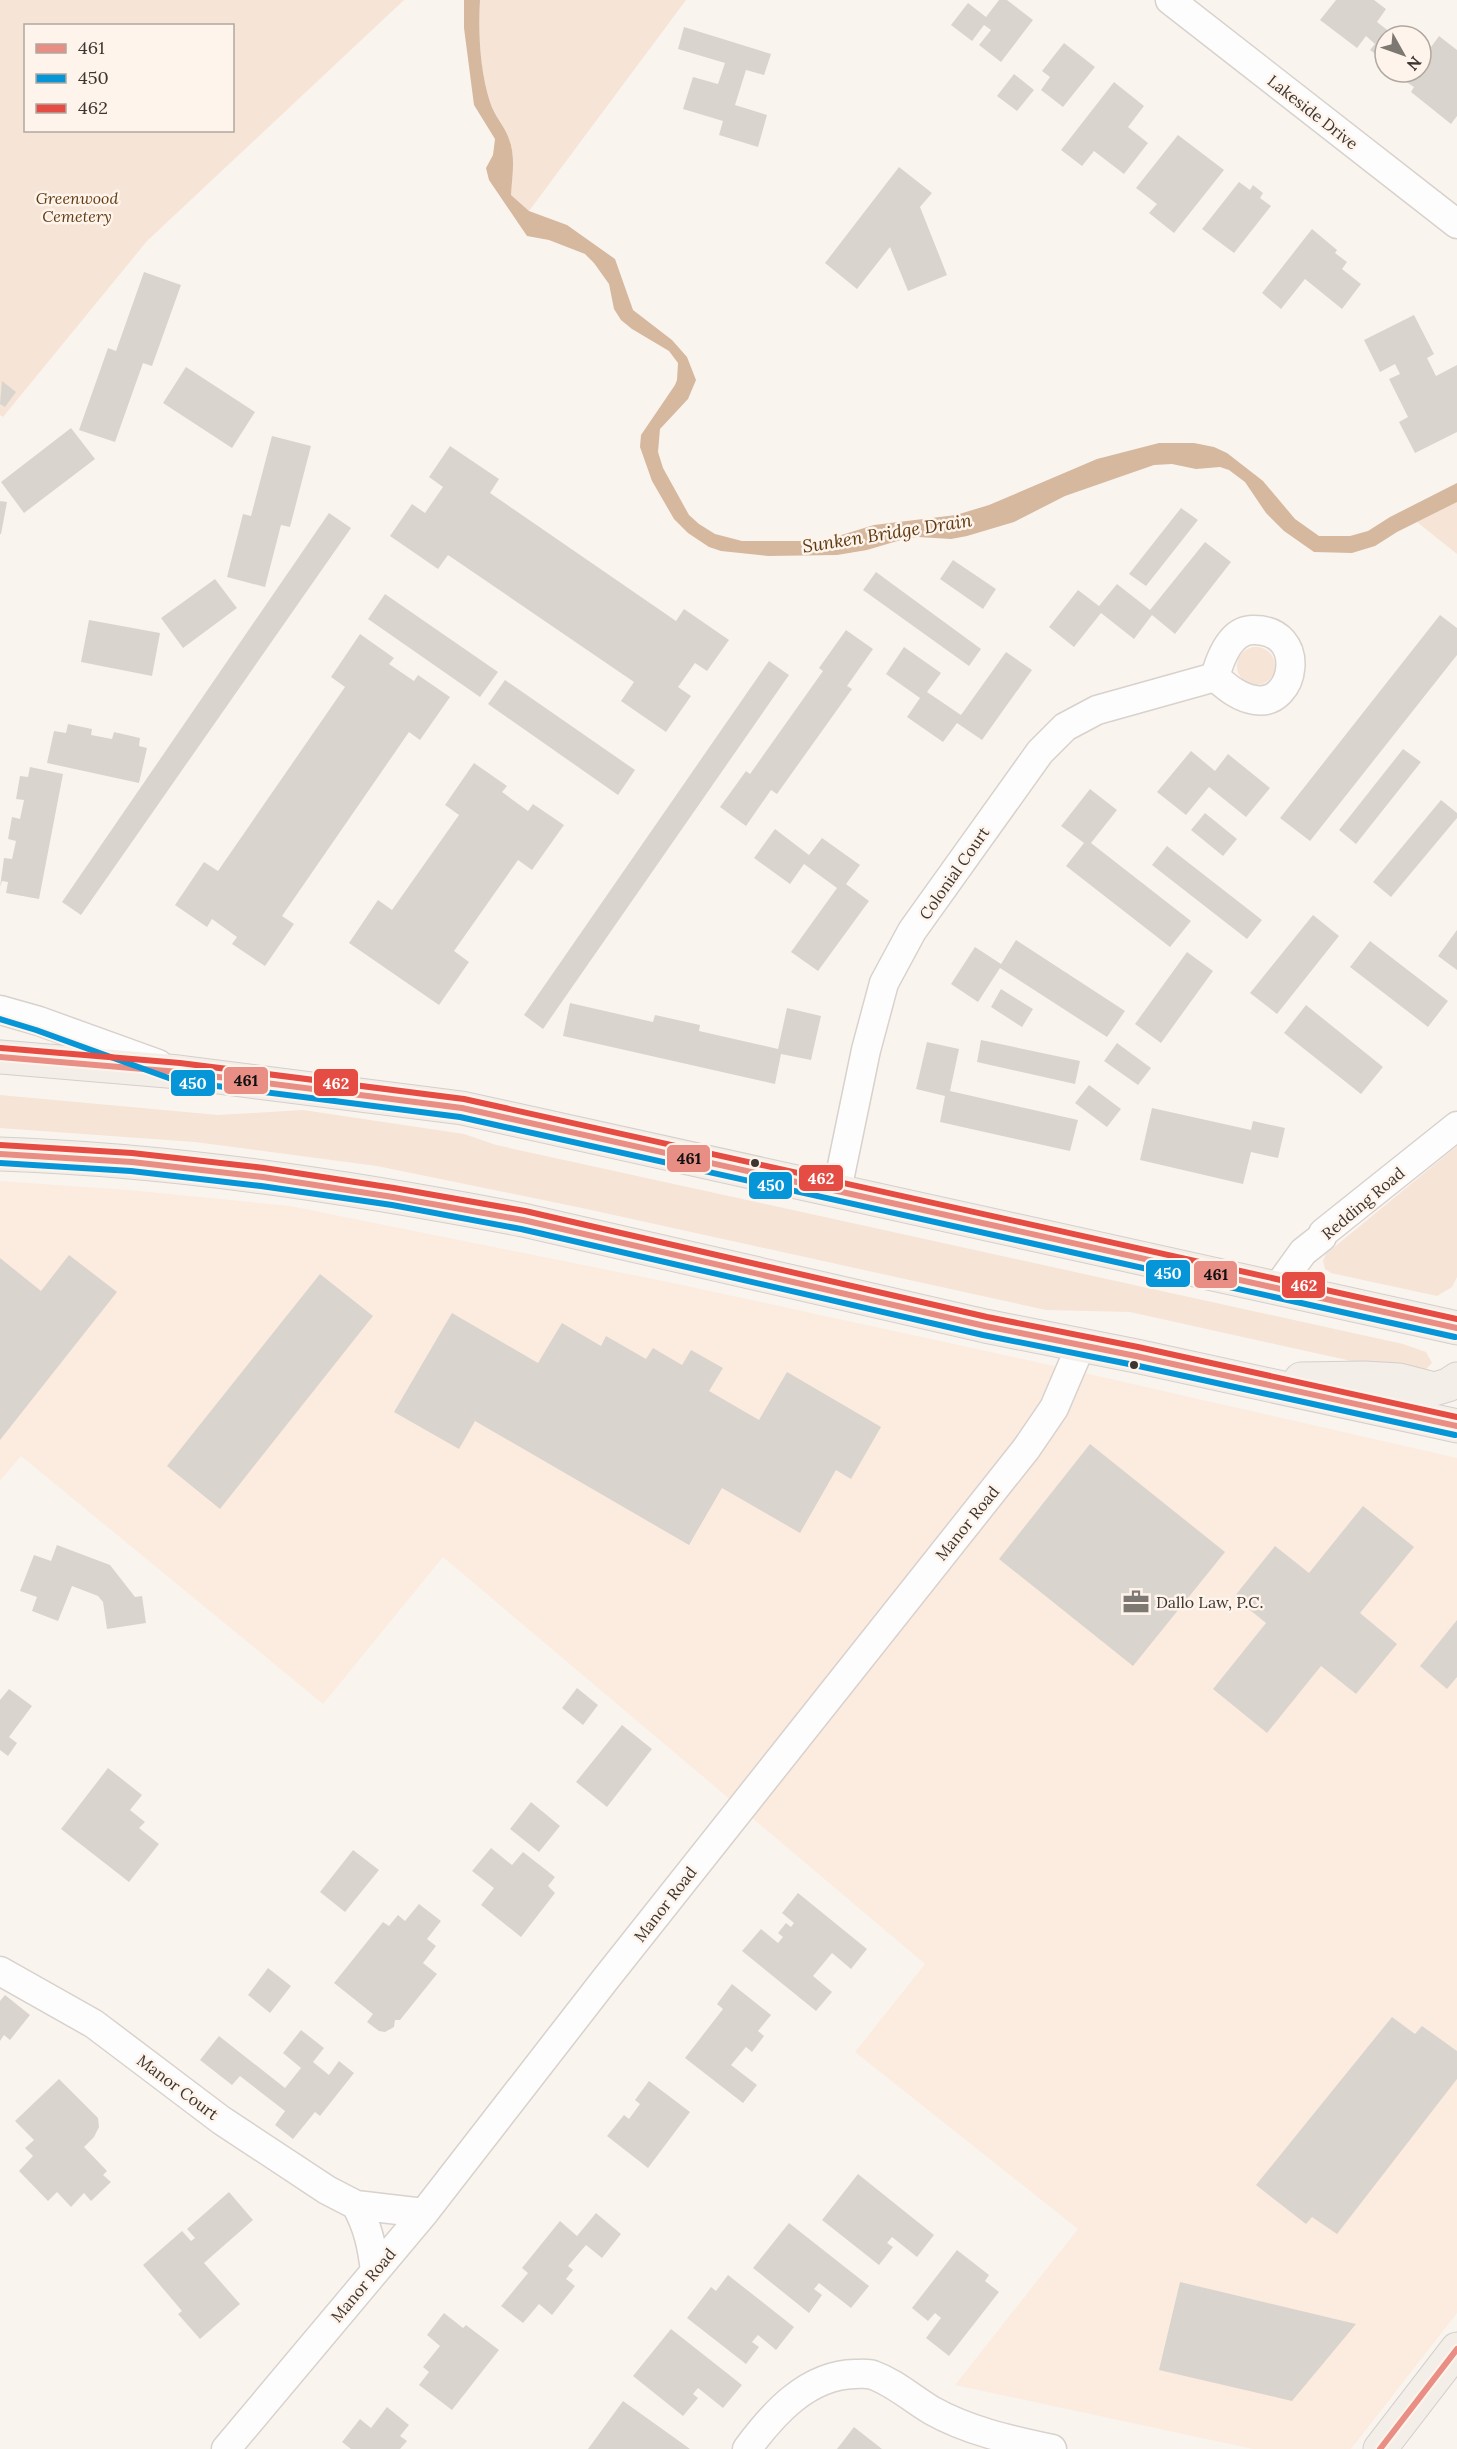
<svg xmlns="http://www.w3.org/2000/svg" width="1457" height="2449" font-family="Lora,serif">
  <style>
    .built { fill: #fbecdf }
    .green { fill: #f6e4d6; fill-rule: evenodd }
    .water { fill: #d5b89e }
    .building { fill: #dad4cf }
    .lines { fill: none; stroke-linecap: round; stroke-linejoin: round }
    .minor-casing { stroke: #d8d1cc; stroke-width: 31 }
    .major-casing { stroke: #d3cfcc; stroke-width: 35 }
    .minor { stroke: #fefdfd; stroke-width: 28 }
    .major { stroke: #f4eee8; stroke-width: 33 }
    .bus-1-casing { stroke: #fef4eb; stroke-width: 10 }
    .bus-2-casing { stroke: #fef4eb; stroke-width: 10 }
    .bus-3-casing { stroke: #fef4eb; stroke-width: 10 }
    .bus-1 { stroke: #e88e85; stroke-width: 6 }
    .bus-2 { stroke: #0696d7; stroke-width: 6 }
    .bus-3 { stroke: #e54c44; stroke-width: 6 }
    .bus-dot { fill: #3c3530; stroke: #fef4eb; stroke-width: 2 }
    .labels { text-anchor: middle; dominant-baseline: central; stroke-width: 5; stroke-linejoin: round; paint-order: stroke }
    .street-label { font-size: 16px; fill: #3c3530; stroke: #fef4eb }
    .park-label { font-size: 16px; font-style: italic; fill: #633c14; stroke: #fef4eb }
    .poi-label { font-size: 16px; fill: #3c3530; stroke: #fef4eb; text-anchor: start }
    .water-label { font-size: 18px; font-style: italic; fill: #5e380f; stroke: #fef4eb }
    .line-badge { stroke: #fef4eb; stroke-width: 2 }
    .badge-label { font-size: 16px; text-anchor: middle; font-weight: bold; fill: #fff }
    .pale-badge-label { font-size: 16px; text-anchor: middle; font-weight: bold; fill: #111 }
  </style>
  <rect width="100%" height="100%" fill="#faf4ef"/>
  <path class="built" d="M0 1181 129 1190 290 1206 673 1283 1023 1359 1457 1458V2313L1351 2449H1253L955 2385 1078 2229 855 2052 925 1964 443 1557 323 1704 21 1456 0 1481Z"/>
  <path class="green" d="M0 0H404L147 241 3 417 0 415ZM26 26H232V130H26Z
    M480 0H686L529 211 511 195C512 177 516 157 509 139 505 126 494 116 490 102 480 71 478 33 480 0Z
    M1457 501V554L1417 522Z
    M1237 666a19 19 0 1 1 38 0a19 19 0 1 1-38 0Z
    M0 1095 218 1115 303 1110 464 1134 496 1145 1403 1344 1426 1352 1432 1363 1422 1373 1392 1370 1130 1312 1046 1310 582 1208 377 1166 195 1142 0 1128Z
    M1457 1146V1277L1452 1287 1437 1296 1331 1273 1325 1269 1323 1261 1326 1254Z"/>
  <path class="water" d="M464 0H480C478 33 480 71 490 102 494 116 505 126 509 139 516 157 512 177 511 195L529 211 567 225 615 259 633 310 672 340 687 357 696 380 688 399 660 429 658 452 663 468 689 515 699 524 715 534 742 541H822L874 525 956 515 989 505 1097 459 1159 443H1194L1214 447 1227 453 1263 481 1295 519 1319 536H1350L1368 531 1390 517 1457 483V502L1397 532 1375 546 1352 553 1314 552 1284 531 1266 513 1245 482 1229 470 1220 467 1196 469 1172 464 1154 465 1065 496 1014 522 967 536 951 539 918 537 904 539 867 550 837 555 768 556 721 551 709 547 688 533 674 519 652 481 640 447 641 435 675 385 677 380 678 363 669 351 632 329 621 320 614 309 609 284 594 263 585 254 549 240 527 236 489 180 486 168 493 155 495 139 474 105 464 28Z"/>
  <path class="building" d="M999 0H1007L1033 20 1001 62 979 45 991 30 984 25 972 41 951 25 968 3 986 17Z
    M1336 0H1374L1386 9 1377 22 1395 36H1385V61L1370 50 1375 44 1366 36 1357 48 1320 20Z
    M684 27 771 54 764 75 746 70 735 105 767 115 758 147 719 135 723 121 683 109 693 77 718 84 725 63 678 49Z
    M1439 36 1457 50V116L1451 124 1411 92 1414 87 1405 81 1412 72H1421V61Z
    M1064 43 1095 67 1063 107 1041 90 1050 77 1042 71Z
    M1014 74 1034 90 1017 111 997 96Z
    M1114 82 1144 106 1128 127 1148 143 1124 174 1094 151 1082 166 1061 150Z
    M1178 135 1224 170 1174 233 1149 213 1157 204 1136 188Z
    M899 167 932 193 920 207 947 275 908 291 890 247 857 289 825 263Z
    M1239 182 1250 190 1253 185 1263 193 1260 198 1271 206 1234 253 1202 229Z
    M1312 229 1337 250 1335 253 1347 262 1342 269 1361 284 1342 309 1305 279 1281 309 1262 293Z
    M144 272 181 285 152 366 143 363 115 442 79 430 108 348 116 351Z
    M1414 315 1434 354 1427 358 1436 376 1457 365V432L1415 453 1399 422 1408 417 1389 379 1400 374 1395 364 1380 372 1364 340Z
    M186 367 255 412 232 448 163 403Z
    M2 381 16 392 5 407 0 404Z
    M71 428 95 459 24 513 1 482Z
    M272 436 311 446 290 527 281 525 265 587 227 577 243 514 251 516Z
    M450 446 499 479 490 493 676 621 684 609 729 640 707 671 695 663 678 687 691 696 666 732 621 701 634 682 448 555 438 569 390 536 412 504 425 513 443 487 429 477Z
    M0 501 7 502 1 534H0Z
    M1181 508 1198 520 1146 586 1129 574Z
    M329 513 351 528 81 915 62 902Z
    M1205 542 1231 562 1175 634 1152 615 1134 639 1101 613 1074 647 1049 627 1078 590 1099 606 1117 584 1150 610Z
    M953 560 996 589 983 609 940 579Z
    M876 572 981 649 969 666 863 590Z
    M215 579 237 608 183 648 161 618Z
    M385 594 498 672 480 697 368 619Z
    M1440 615 1457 628V655L1310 841 1280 818Z
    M89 620 160 633 152 676 81 662Z
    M846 630 873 649 847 686 852 689 777 794 771 790 746 826 720 807 746 771 750 774 823 671 819 668Z
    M360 634 394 658 389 664 414 681 418 675 450 697 420 740 409 732 282 916 294 924 265 966 232 944 237 937 212 919 207 927 175 905 204 862 218 871 345 687 331 677Z
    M904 647 941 673 927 692 961 715 1006 652 1032 670 982 740 957 723 943 742 907 717 920 698 886 674Z
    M769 661 789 675 543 1029 524 1015Z
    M505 680 635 770 618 795 488 704Z
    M68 724 92 729 91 735 112 739 114 732 140 738 139 746 147 748 139 783 47 763 54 731 66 733Z
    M1403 749 1421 762 1356 844 1339 830Z
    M1191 751 1215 771 1228 754 1270 788 1246 817 1209 787 1186 815 1157 792Z
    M474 763 507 786 502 792 528 811 533 804 564 825 532 870 518 860 454 951 469 962 439 1005 349 943 378 900 392 910 459 815 445 805Z
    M30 767 63 774 39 899 6 893 8 882 2 881 0 887 4 858 12 859 16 841 8 839 12 817 20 819 24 800 16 799 20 776 28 777Z
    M1090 789 1117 810 1091 843 1191 921 1170 947 1066 866 1084 843 1061 826Z
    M1441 800 1457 813V818L1391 897 1373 882Z
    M1205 813 1237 839 1223 856 1191 830Z
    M775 829 809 855 822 838 860 865 846 884 869 901 818 971 791 952 837 888 804 864 790 884 754 858Z
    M1167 846 1262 920 1247 939 1152 865Z
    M1313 915 1339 936 1277 1014 1250 993Z
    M1457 930V970L1438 956Z
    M1016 940 1125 1011 1107 1037 1000 968 978 1002 951 984 975 947 1001 964Z
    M1370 941 1448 1001 1428 1027 1350 967Z
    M1187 952 1213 971 1161 1043 1135 1024Z
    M1001 989 1033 1009 1022 1027 991 1007Z
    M570 1003 653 1022 655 1015 700 1025 699 1031 778 1049 787 1008 821 1016 811 1060 781 1054 775 1084 563 1036Z
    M1306 1005 1383 1067 1361 1094 1284 1033Z
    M981 1040 1080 1061 1075 1084 977 1062Z
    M927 1042 959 1049 950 1091 1078 1120 1070 1151 940 1122 945 1096 916 1089Z
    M1117 1043 1151 1068 1138 1085 1104 1061Z
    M1089 1085 1121 1109 1107 1127 1075 1103Z
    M1152 1108 1251 1130 1253 1121 1285 1128 1278 1158 1251 1152 1243 1184 1140 1160Z
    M69 1255 117 1292 0 1440V1258L41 1291Z
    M320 1274 373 1316 220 1509 167 1466Z
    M452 1313 538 1363 562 1323 601 1346 606 1336 646 1359 653 1348 682 1365 691 1350 723 1368 709 1391 759 1420 787 1372 881 1427 851 1479 836 1470 800 1533 722 1488 689 1545 475 1421 459 1449 394 1412Z
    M1090 1444 1225 1552 1133 1666 999 1559Z
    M1363 1506 1414 1547 1360 1613 1397 1644 1356 1694 1321 1666 1267 1733 1213 1689 1266 1623 1234 1597 1275 1546 1309 1573Z
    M57 1545 110 1565 135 1597 142 1596 146 1623 107 1629 103 1602 98 1596 72 1586 58 1621 32 1611 37 1597 20 1591 34 1555 51 1561Z
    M1457 1620V1677L1447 1689 1420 1666Z
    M577 1688 598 1705 583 1725 562 1708Z
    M9 1689 32 1706 9 1737 17 1743 8 1756 0 1750V1700Z
    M622 1725 652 1749 607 1807 576 1782Z
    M108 1768 142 1795 130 1810 145 1822 139 1828 159 1844 129 1882 61 1829Z
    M531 1802 560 1826 539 1852 510 1829Z
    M491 1848 512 1865 523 1852 555 1877 548 1886 555 1893 521 1937 481 1905 494 1888 472 1871Z
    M353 1850 379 1870 345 1912 320 1892Z
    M798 1893 867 1949 851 1969 832 1953 813 1976 832 1992 816 2011 742 1951 761 1929 778 1943 783 1937 778 1933 786 1923 791 1927 794 1923 782 1913Z
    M419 1904 441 1921 427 1939 436 1946 423 1963 437 1974 400 2020H395L394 2027 385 2032 379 2031 367 2022 373 2014 334 1983 383 1922 389 1926 398 1915 405 1921Z
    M268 1968 291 1986 270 2013 248 1995Z
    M732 1984 771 2015 758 2031 764 2036 752 2052 746 2047 731 2065 757 2085 743 2103 685 2058 723 2009 717 2004Z
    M5 1995 30 2015 10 2040 4 2035 0 2041V2001Z
    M1392 2017 1415 2034 1422 2026 1457 2051V2079L1337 2234 1312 2217 1306 2224 1256 2185Z
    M301 2030 324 2048 313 2062 329 2075 339 2061 354 2073 320 2116 315 2112 293 2139 275 2125 285 2111 240 2076 232 2085 200 2060 219 2036 285 2088 301 2068 283 2053Z
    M59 2079 98 2118 99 2127 94 2137 84 2147 107 2171 103 2175 111 2182 91 2201 84 2193 71 2207 57 2192 48 2201 19 2171 33 2156 25 2148 34 2140 15 2121Z
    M649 2081 690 2112 648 2168 607 2136 624 2115 629 2119 640 2104 635 2100Z
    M858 2174 934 2235 917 2257 892 2237 887 2243 893 2247 879 2265 822 2220Z
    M229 2192 253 2220 204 2263 240 2304 200 2339 178 2314 182 2311 143 2265 182 2231 191 2241 195 2238 187 2229Z
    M596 2213 621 2234 602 2258 586 2245 568 2266 573 2270 566 2279 575 2286 552 2315 539 2304 523 2323 501 2306 528 2273 522 2268 560 2221 577 2236Z
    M789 2223 869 2286 851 2308 819 2283 814 2289 822 2295 809 2313 753 2268Z
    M957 2250 989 2275 985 2281 999 2292 949 2356 926 2338 941 2318 935 2313 928 2321 912 2308Z
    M728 2275 794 2327 776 2350 758 2335 752 2342 759 2347 746 2364 687 2318 711 2287 716 2291Z
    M1180 2282 1356 2324 1292 2401 1159 2370Z
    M444 2313 463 2328 466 2325 499 2350 452 2410 419 2385 429 2372 423 2367 440 2346 427 2335Z
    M671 2329 742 2385 723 2408 698 2388 693 2394 698 2398 683 2416 633 2376Z
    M623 2401 672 2436 690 2449H588Z
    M387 2407 409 2425 400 2436 407 2441 400 2449H351L342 2442 360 2419 371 2428Z
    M854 2427 882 2449H837Z"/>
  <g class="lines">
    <g class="minor-casing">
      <path id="minor" d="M1170 0 1457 224
        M0 1010 39 1021 158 1064
        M837 1190 866 1050 884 983 912 931 1040 752 1065 727 1097 710 1215 677C1227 687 1239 698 1255 700 1296 707 1309 629 1253 630 1230 630 1220 659 1215 677
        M1277 1288 1303 1252 1322 1237 1323 1233 1457 1126
        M0 1971 94 2024 221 2120 327 2190 356 2205 424 2213
        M356 2205C368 2227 372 2246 375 2271
        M226 2449 424 2213 604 1981 1026 1449 1054 1408 1081 1345
        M747 2449C773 2414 807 2375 855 2374 861 2374 867 2373 873 2375 895 2383 911 2398 931 2410 968 2431 1010 2440 1052 2449"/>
    </g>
    <g class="major-casing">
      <path id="major" d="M0 1057 179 1072 462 1108 1457 1328
        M0 1154C176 1160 350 1187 523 1220L985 1326 1136 1356 1457 1426
        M1301 1379 1364 1378 1399 1380 1434 1389 1448 1385 1457 1379
        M1380 2449 1457 2349"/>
    </g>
    <use href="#minor" class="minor"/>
    <use href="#major" class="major"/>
    <g class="bus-1-casing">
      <path id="bus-1" d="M0 1057 179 1072 462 1108 1457 1328
        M0 1154 132 1162 263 1177 393 1197 523 1220 985 1326 1136 1356 1457 1426
        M1380 2449 1457 2349"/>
    </g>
    <g class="bus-2-casing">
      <path id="bus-2" d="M0 1019 36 1030 177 1081 460 1117 1455 1337
        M0 1163 131 1171 261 1186 392 1205 521 1229 983 1335 1134 1365 1455 1435"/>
    </g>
    <g class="bus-3-casing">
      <path id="bus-3" d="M1 1048 180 1063 464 1099 1457 1319
        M0 1145 132 1153 264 1168 394 1188 525 1211 987 1317 1138 1347 1457 1417"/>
    </g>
    <use href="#bus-1" class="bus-1"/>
    <use href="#bus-2" class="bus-2"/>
    <use href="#bus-3" class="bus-3"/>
  </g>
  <defs>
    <g id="office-bare" transform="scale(2.07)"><path d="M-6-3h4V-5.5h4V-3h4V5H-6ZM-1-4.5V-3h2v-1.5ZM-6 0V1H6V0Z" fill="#7e7873" stroke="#fef4eb" stroke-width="2.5" paint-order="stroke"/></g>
  </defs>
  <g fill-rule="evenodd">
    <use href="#office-bare" x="1136" y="1602"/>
  </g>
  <g class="bus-dot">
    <circle cx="755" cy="1163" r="5"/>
    <circle cx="1134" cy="1365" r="5"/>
  </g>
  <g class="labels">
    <g class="street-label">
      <text transform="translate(1313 112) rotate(38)">Lakeside Drive</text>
      <text transform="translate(954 873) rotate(-55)">Colonial Court</text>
      <text transform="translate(1363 1203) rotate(-40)">Redding Road</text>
      <text transform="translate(967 1523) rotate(-51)">Manor Road</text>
      <text transform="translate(665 1904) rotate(-52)">Manor Road</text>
      <text transform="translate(178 2087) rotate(37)">Manor Court</text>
      <text transform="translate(363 2285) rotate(-50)">Manor Road</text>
    </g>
    <g class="park-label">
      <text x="77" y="198">Greenwood<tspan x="77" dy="18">Cemetery</tspan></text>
    </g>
    <g class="poi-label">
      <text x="1156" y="1602">Dallo Law, P.C.</text>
    </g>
    <g class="water-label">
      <text transform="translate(887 533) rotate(-9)">Sunken Bridge Drain</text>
    </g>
  </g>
  <g class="line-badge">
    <rect x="223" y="1066" width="46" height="29" rx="6" fill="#e88e85"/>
    <rect x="313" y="1068" width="46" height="29" rx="6" fill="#e54c44"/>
    <rect x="170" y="1069" width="46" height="28" rx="6" fill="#0696d7"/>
    <rect x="666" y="1144" width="45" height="29" rx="6" fill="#e88e85"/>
    <rect x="798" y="1164" width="46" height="28" rx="6" fill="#e54c44"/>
    <rect x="748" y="1171" width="45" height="29" rx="6" fill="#0696d7"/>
    <rect x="1145" y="1259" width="46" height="29" rx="6" fill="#0696d7"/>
    <rect x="1193" y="1260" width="45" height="29" rx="6" fill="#e88e85"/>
    <rect x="1281" y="1271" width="45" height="28" rx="6" fill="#e54c44"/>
  </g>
  <g class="badge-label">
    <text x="336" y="1089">462</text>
    <text x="193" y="1089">450</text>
    <text x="821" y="1184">462</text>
    <text x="771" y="1191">450</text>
    <text x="1168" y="1279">450</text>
    <text x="1304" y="1291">462</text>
  </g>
  <g class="pale-badge-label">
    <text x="246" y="1086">461</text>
    <text x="689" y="1164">461</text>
    <text x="1216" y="1280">461</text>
  </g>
  <rect x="24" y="24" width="210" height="108" fill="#fef4eb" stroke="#b0a8a0" stroke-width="1.5"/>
  <rect x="36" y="44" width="30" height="9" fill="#e88e85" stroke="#b0a8a0" stroke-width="1.5"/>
  <text x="78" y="54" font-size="18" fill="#3c3530">461</text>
  <rect x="36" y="74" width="30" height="9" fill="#0696d7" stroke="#b0a8a0" stroke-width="1.5"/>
  <text x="78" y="84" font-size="18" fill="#3c3530">450</text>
  <rect x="36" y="104" width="30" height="9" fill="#e54c44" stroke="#b0a8a0" stroke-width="1.5"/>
  <text x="78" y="114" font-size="18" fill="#3c3530">462</text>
  <g transform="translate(1403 54) rotate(130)"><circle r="28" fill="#fef4eb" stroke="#b0a8a0" stroke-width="1.5"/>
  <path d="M0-4.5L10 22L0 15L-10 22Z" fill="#7e7873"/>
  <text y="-9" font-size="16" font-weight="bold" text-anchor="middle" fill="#3c3530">N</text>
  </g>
</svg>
